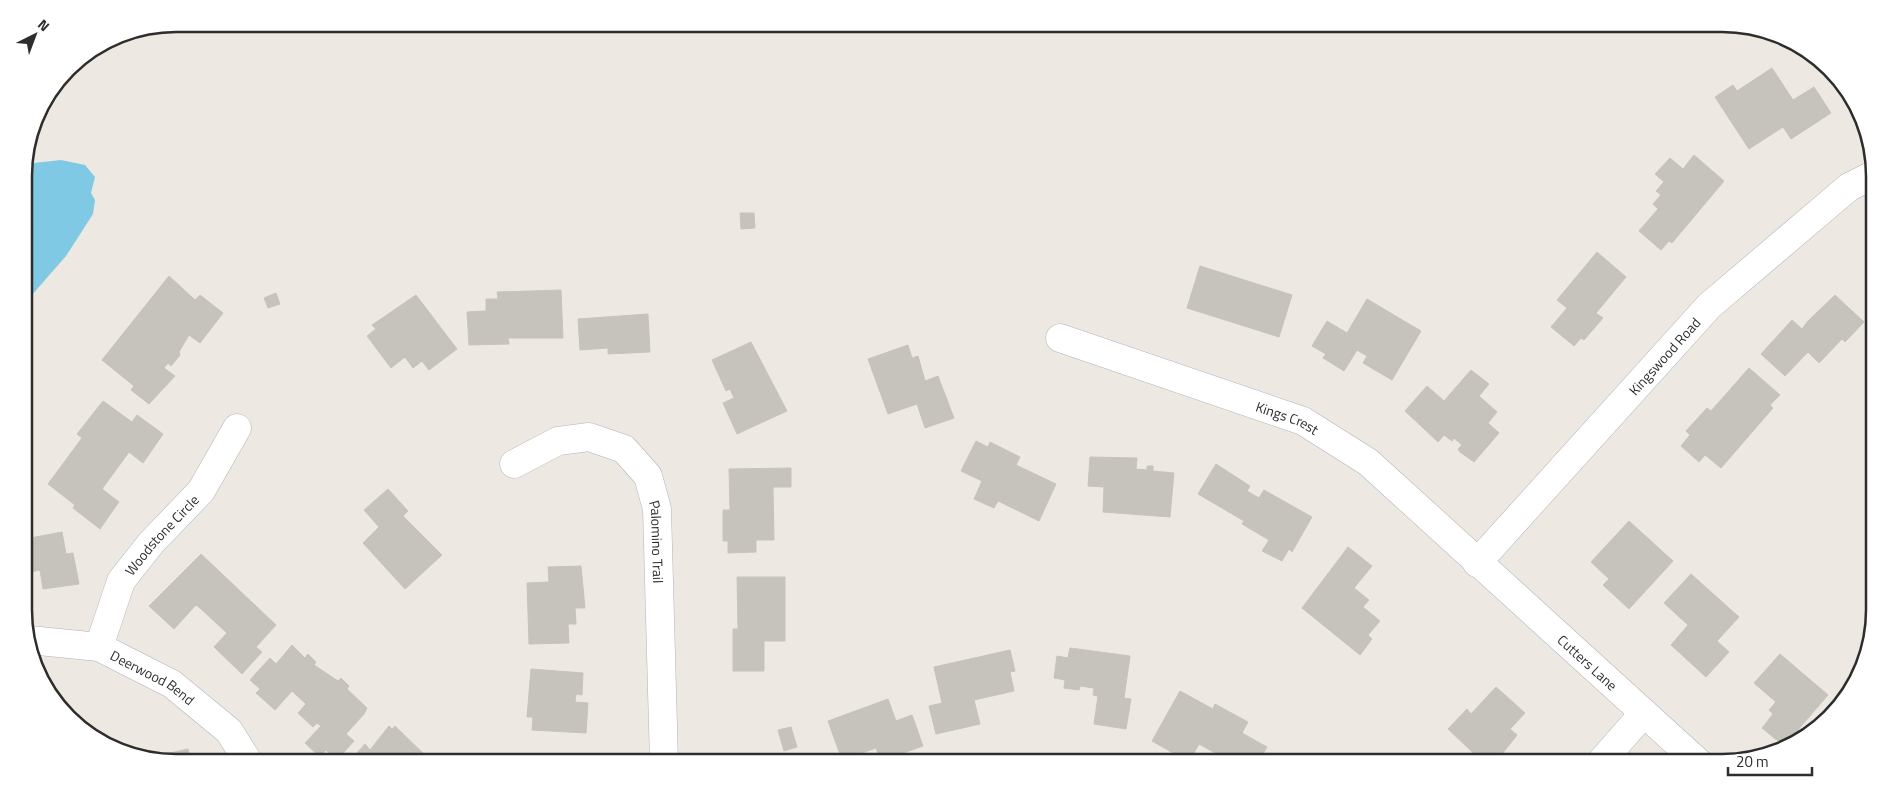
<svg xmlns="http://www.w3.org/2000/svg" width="1898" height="787" font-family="'Titillium Web',sans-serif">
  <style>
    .water { fill: #7fc9e4 }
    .building { fill: #c6c2bc; stroke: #c9c4ba }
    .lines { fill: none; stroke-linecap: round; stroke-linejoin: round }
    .minor-casing { stroke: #b1b3bc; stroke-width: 29 }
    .minor { stroke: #fff; stroke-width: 28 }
    .labels { text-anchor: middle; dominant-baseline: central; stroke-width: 4; stroke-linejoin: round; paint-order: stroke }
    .street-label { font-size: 14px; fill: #2d2d2d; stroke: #fff }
    .rim { fill: none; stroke: #2d2d2d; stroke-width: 2.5 }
  </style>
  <rect width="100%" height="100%" fill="#ede8e1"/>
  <path class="water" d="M61 160 85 165 95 177 91 193 95 200 93 214 66 256 24 304V167L25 164Z"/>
  <path class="building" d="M1772 68 1793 100 1814 87 1831 113 1791 139 1783 127 1749 149 1715 97 1733 85 1737 91Z
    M1694 155 1724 181 1672 243 1669 241 1661 250 1639 231 1658 209 1653 204 1661 195 1656 191 1664 182 1655 174 1670 158 1683 169Z
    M740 213H754L755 228 741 229Z
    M1597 252 1626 277 1596 313 1603 318 1584 340 1581 338 1574 346 1551 327 1567 308 1557 300Z
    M1200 266 1292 295 1279 337 1187 308Z
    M169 276 195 300 200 295 223 313 200 343 189 335 179 352 180 355 171 366 168 363 164 368 175 376 149 404 131 390 134 386 102 360Z
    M561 290 563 338H508L509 344 469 345 467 312 486 311V299H498L497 292Z
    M276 293 280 304 268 308 264 298Z
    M416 295 457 349 429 370 422 361 413 368 405 357 391 368 367 336 376 329 372 325Z
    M1835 295 1864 322 1845 342 1842 339 1819 363 1808 352 1785 376 1761 354 1792 320 1802 329 1808 321Z
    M1367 299 1421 331 1392 380 1363 363 1367 356 1357 350 1344 371 1323 358 1326 354 1312 346 1327 321 1347 333Z
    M648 314 650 352 608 354V348L580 350 578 319Z
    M751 342 787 411 737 434 723 403 734 398 730 389 726 391 712 360Z
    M908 345 912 358 918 356 925 381 938 376 954 418 925 428 917 404 888 414 868 359Z
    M1749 368 1780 395 1770 405 1773 408 1721 468 1705 455 1699 462 1681 446 1690 435 1686 431 1707 408 1711 411Z
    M1471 370 1489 384 1479 396 1497 412 1488 423 1499 433 1474 462 1460 452 1458 449 1462 445 1454 438 1452 441 1444 435 1438 442 1405 411 1427 386 1444 401Z
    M103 401 132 422 137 415 163 434 143 463 129 452 102 489 119 502 100 529 73 508 75 505 48 484 82 438 77 434Z
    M976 441 988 447 990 442 1020 457 1016 465 1056 484 1039 521 998 501 994 508 974 499 982 481 961 471Z
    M1090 457 1137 458 1136 469 1147 470V466H1153V471L1174 473 1170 517 1103 512 1104 487 1088 486Z
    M1216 464 1250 486 1247 491 1259 498 1264 490 1312 517 1292 552 1289 549 1282 561 1262 551 1269 540 1242 524 1244 521 1198 494Z
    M791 468V487H773L774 540H756V552L728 553V541H723V510H730L729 469Z
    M388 489 408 511 403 516 442 555 405 589 363 543 379 527 364 510Z
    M1629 521 1673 561 1629 609 1603 585 1609 579 1591 562Z
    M62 532 66 554 73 553 79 584 43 589 40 570 25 573V539Z
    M1348 547 1372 566 1354 588 1369 600 1363 607 1380 621 1368 635 1372 639 1360 655 1302 608Z
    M201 554 276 625 256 647 262 652 242 674 214 647 227 633 200 608 196 605 174 629 149 606Z
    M581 566 585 608H575L576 624H568L569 643 529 644 527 583 549 582 548 567Z
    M1691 574 1739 617 1717 641 1729 652 1706 677 1671 645 1688 625 1664 603Z
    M737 577H785V641H764V671H733V629H738Z
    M292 645 305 658 308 654 316 662 314 665 338 681 341 678 349 686 347 689 367 708 364 714 346 734 354 741 337 760 326 750 320 757 305 743 321 726 317 723 313 727 298 713 306 704 292 691 275 710 256 693 260 689 250 680 270 658 276 664Z
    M1070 648 1130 656 1124 698 1131 699 1126 729 1094 724 1098 696 1093 695 1094 688 1080 686 1079 690 1064 688 1065 680 1054 678 1057 656 1068 658Z
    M1010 650 1015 671 1010 672 1014 691 974 700 980 724 936 734 929 706 942 703 934 667Z
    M1780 654 1828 695 1784 746 1762 728 1773 714 1769 710 1776 702 1754 683Z
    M531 669 583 673 582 695 576 694 575 702 588 703 586 733 532 730 533 717H527Z
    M1496 687 1525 713 1510 729 1517 735 1495 763H1484L1448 729 1467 709 1471 714Z
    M1180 691 1213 709 1215 704 1248 722 1242 733 1267 747 1258 763H1233L1199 744 1189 762 1152 741Z
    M888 699 896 721 912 715 923 746 881 761 876 748 842 760 828 721Z
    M389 726 392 729 395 726 429 759 425 763H348L365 744 370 750Z
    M791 727 797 747 784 751 778 730Z
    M188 749 191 763H177L156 759V756Z
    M1435 753 1446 763H1426Z
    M798 755 800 763H770Z"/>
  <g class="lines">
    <g class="minor-casing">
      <g id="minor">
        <path id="s1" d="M1060 338 1303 421 1368 462 1699 763"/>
        <path id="s2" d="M514 464 558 441 589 437 624 449 648 476 657 509 664 763"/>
        <path id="s3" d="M1477 563 1709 306 1849 187 1873 175"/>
        <path id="s4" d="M29 640 99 647 172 684 229 731 249 763"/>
        <path id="s5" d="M99 647 121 581 151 543 201 491 237 428"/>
        <path d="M1600 763 1644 713"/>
      </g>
    </g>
    <use href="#minor" class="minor"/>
  </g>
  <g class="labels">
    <g class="street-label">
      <text stroke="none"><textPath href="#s3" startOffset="279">Kingswood Road</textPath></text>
      <text stroke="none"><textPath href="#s1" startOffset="241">Kings Crest</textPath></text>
      <text stroke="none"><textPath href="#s5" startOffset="131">Woodstone Circle</textPath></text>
      <text stroke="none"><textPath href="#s2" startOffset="221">Palomino Trail</textPath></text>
      <text stroke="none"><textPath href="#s1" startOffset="631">Cutters Lane</textPath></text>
      <text stroke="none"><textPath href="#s4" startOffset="132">Deerwood Bend</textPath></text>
    </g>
  </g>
  <path d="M0 0H1898V787H0ZM176 32H1722A144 144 0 0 1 1866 176V610A144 144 0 0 1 1722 754H176A144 144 0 0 1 32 610V176A144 144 0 0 1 176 32Z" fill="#fff" fill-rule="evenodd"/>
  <path class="rim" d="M176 32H1722A144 144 0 0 1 1866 176V610A144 144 0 0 1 1722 754H176A144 144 0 0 1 32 610V176A144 144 0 0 1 176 32Z"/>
  <g transform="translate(35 35) rotate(42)" stroke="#ffffff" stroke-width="4" paint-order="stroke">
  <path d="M0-4L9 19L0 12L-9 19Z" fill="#2d2d2d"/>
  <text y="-8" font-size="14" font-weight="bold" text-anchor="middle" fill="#2d2d2d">N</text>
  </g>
  <path d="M1728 767v8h84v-8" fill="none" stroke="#2d2d2d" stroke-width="2.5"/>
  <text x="1736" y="767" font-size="15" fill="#2d2d2d" stroke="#ffffff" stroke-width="4" paint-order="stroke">20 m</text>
</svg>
